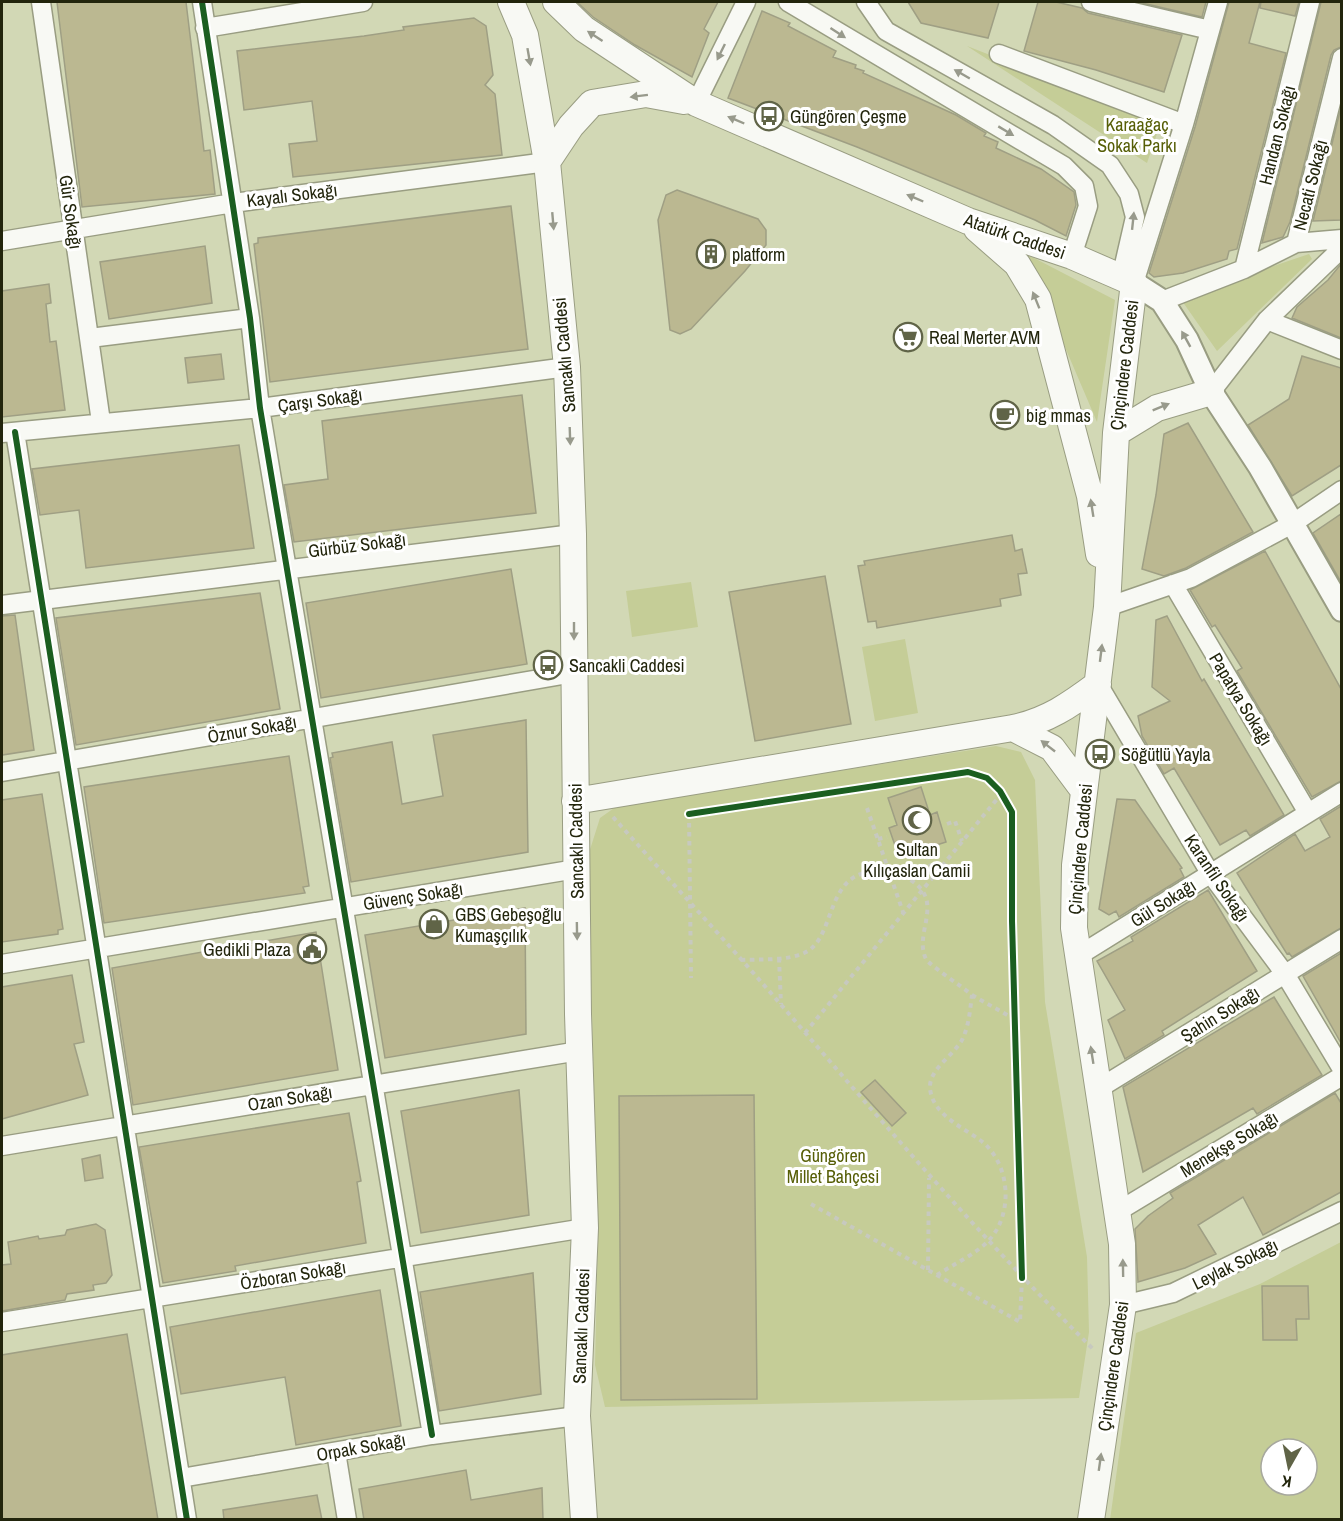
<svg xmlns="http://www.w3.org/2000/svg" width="1343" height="1521" font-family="'Archivo Narrow',sans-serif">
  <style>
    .green { fill: #c5cd97; fill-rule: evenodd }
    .building { fill: #bbb891; stroke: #9f9f84; stroke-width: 1.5 }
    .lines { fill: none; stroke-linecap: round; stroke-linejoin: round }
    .minor-casing { stroke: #999d82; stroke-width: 21 }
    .tertiary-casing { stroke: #999d82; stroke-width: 26 }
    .secondary-casing { stroke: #999d82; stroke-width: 28 }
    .path { stroke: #c7c9bf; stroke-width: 4; stroke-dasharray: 4.5 4.5; stroke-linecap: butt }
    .minor { stroke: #f8f9f4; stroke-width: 18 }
    .tertiary { stroke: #f8f9f4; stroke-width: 22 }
    .secondary { stroke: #f8f9f4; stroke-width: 26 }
    .cycleway-casing { stroke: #fff; stroke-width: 10 }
    .cycleway { stroke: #1b5e20; stroke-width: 6 }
    .oneway { fill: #989a8c }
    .labels { text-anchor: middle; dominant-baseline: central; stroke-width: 6; stroke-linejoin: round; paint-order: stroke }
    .poi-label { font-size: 18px; fill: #22250c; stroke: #fff; text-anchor: start }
    .park-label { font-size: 18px; fill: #565e06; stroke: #fff }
    .street-label { font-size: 18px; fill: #22250c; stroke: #fff }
  </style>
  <rect width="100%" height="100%" fill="#d2d8b5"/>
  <path class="green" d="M967 46 1161 122 1147 163Z
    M1015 251 1036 259 1115 300 1097 422 1050 312Z
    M1309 254 1312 259 1217 351 1180 298Z
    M691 582 698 627 632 637 626 591Z
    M905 639 918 713 875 721 862 647Z
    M996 746 1021 752 1035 780 1045 1002 1087 1257 1089 1332 1079 1398 605 1407 595 1365 598 1239 588 856 600 818 617 806Z
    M1341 1242V1519L1110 1520 1136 1333 1260 1284ZM1271 1449H1307V1485H1271Z"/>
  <path class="building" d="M57 2H186L204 151 210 150 215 194 82 207Z
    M577 2H718L704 29 709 33 692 77 635 45 593 17Z
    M908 2H999L988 38 921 23Z
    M1038 2H1056L1082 8 1088 13 1182 35 1164 92 1096 70 1024 51Z
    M1138 2H1206L1202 17Z
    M1229 2H1260L1249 43 1286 53 1237 249 1229 251 1227 259 1183 273 1154 277 1149 273 1195 127Z
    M1261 2H1299L1295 16 1260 8Z
    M1321 2H1341V47L1334 50 1331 55 1290 222 1283 237 1262 243Z
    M762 11 790 23 788 26 836 51 833 57 856 65 855 68 864 71 863 73 956 115 986 133 984 136 998 142 996 148 1041 169 1074 192 1076 205 1066 236 1035 220 857 147 728 98Z
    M474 18 486 26 493 75 485 85 495 94 502 155 293 177 289 144 317 141 312 101 244 110 237 51 364 36 404 30 403 27Z
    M1341 107V220L1313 221Z
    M677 190 758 219 766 230V245L745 271 691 329 680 334 670 330 658 220 666 195Z
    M511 206 528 349 270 382 254 244 258 243V238Z
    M205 246 212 303 109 319 100 262Z
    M1341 264V338L1292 318 1297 307 1328 280Z
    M49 284 51 303 46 304 50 342 56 341 65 410 2 417V291Z
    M221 354 224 379 188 383 185 358Z
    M1302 356 1341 368V465L1292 496 1248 425 1289 399Z
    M522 395 536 513 294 542 284 485 328 479 322 421Z
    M1188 423 1253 532 1186 568 1164 576 1142 569 1156 495 1164 434Z
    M239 445 254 548 86 568 79 510 40 515 32 469Z
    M1341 514V582L1313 533Z
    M1012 535 1015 551 1022 549 1027 573 1018 574 1021 595 1000 599 1001 606 877 628 876 621 868 622 858 566 865 565 864 561Z
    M1265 551 1341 689V781L1312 797 1237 671 1242 668 1215 625 1212 627 1190 590Z
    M511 569 527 664 321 698 306 603Z
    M825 576 851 724 755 741 729 592Z
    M260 593 280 709 76 745 56 618Z
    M15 615 34 750 2 755V616Z
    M1167 616 1202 681 1204 679 1284 815 1250 836 1246 830 1220 845 1174 768 1164 774 1142 736 1138 716 1170 701 1152 687 1156 620Z
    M526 720 528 852 351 882 330 758 333 757 332 753 392 742 402 804 443 796 433 735Z
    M289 756 309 886 303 887 305 893 104 923 84 787Z
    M921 787 930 815 937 812 946 842 899 857 889 828 897 825 888 798Z
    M42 794 63 929 58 930V934L2 942V800Z
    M1117 799 1135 800 1182 868 1180 869 1184 877 1119 917 1116 911 1109 915 1099 909Z
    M1341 806V928L1292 957 1289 953 1287 954 1237 873 1295 834 1305 851 1330 837 1320 819Z
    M1208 890 1257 971 1162 1031 1164 1035 1125 1059 1108 1020 1125 1010 1097 961 1133 941 1131 937Z
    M525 908 526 1034 385 1058 365 935Z
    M316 932 338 1070 133 1105 112 968Z
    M1341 953V1043L1303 976Z
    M72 975 84 1042 74 1044 88 1095 2 1119V987Z
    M1274 997 1322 1075 1257 1114 1253 1108 1143 1172 1123 1087Z
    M875 1080 906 1113 892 1126 861 1092Z
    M519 1090 529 1215 421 1233 401 1111Z
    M1335 1093 1341 1103V1192L1263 1235 1243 1197 1198 1225 1216 1254 1185 1268 1138 1282 1135 1229 1148 1216 1173 1198 1170 1193Z
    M754 1095 757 1399 621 1400 619 1096Z
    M349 1113 361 1181 357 1182 366 1243 235 1266 236 1271 163 1283 139 1147Z
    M100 1155 103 1178 85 1181 82 1159Z
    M96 1224 105 1230 112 1275 106 1283 93 1285 94 1290 67 1294 65 1300 2 1311V1265L11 1264 8 1242 38 1236 39 1239 65 1235 67 1230Z
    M533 1273 541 1394 439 1411 420 1292Z
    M1262 1286H1308L1309 1319H1296L1297 1340H1263Z
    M380 1290 401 1426 296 1445 285 1377 181 1394 170 1327Z
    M127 1334 158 1520H2V1355Z
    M466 1470 471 1500 542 1488 543 1520H364L359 1489Z
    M317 1495 322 1520H224L223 1510Z"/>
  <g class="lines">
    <g class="minor-casing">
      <path id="minor" d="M41 2 101 422
        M202 2 250 318 260 408 432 1435
        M788 2 1064 166 1084 186 1088 206 1072 256
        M866 2 886 31 1053 125 1110 165 1129 194 1135 217 1121 278
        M1091 2 1210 30
        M205 28 363 2
        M999 54 1184 124
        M696 103 746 2
        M2 241 233 203 547 162
        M1296 243 1342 58
        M1244 269 1310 2
        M1134 283 1184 124 1218 2
        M1162 301 1244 269 1296 243 1342 239
        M1267 320 1342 350
        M90 338 250 318
        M1211 392 1267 320 1342 248
        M15 432 187 1520
        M2 433 260 408 567 367
        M1173 584 1308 813
        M2 605 573 534
        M1107 607 1191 578 1292 524 1342 490
        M1098 684 1210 873 1285 974 1342 1069
        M2 772 574 673
        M1078 956 1342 792
        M2 964 576 869
        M1098 1089 1342 939
        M2 1146 579 1051
        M1117 1212 1342 1076
        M1123 1305 1173 1293 1342 1211
        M2 1322 585 1228
        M336 1452 347 1520
        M181 1478 432 1435 577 1416"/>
    </g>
    <g class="tertiary-casing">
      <path id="tertiary" d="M1134 283 1162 301 1187 340 1211 392 1260 467 1342 610"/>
    </g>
    <g class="secondary-casing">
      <path id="secondary" d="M511 2 525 35 547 162 567 367 573 534 578 1014 585 1228 577 1416 584 1520
        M556 2 584 29 696 103 968 221 1072 256 1134 283 1116 433 1107 607 1075 865 1074 928 1122 1244 1123 1305 1091 1520
        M547 162 571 126 592 103 646 94 684 101
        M977 229 1017 264 1038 299 1090 496 1099 554
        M1116 433 1157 408 1211 392
        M1084 791 1052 748 1013 728C1047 721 1070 705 1098 684
        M575 801 1013 728"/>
    </g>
    <path class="path" d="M867 808 903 912
      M689 814 691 978
      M613 817C669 880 727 942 783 1007 884 1124 984 1241 1094 1350
      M947 824 955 821 962 841
      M878 839 887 837
      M927 855 934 875
      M779 958 781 1004
      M741 960C760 959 786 961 804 953 833 941 826 886 861 874 871 870 891 870 901 875 951 897 912 931 926 959 929 965 963 987 972 995 970 1010 969 1026 962 1040 953 1056 929 1069 930 1088 932 1114 962 1127 980 1140 1010 1162 1014 1212 990 1239 978 1253 954 1264 937 1275
      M972 995 1016 1020
      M805 1033 1002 793
      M811 1204 1020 1322 1022 1278
      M928 1270 929 1178"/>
    <use href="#minor" class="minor"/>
    <use href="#tertiary" class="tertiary"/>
    <use href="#secondary" class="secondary"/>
    <g class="cycleway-casing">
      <path id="cycleway" d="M202 2 250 318 260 408 432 1435
        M15 432 187 1520
        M689 814 968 772 987 778 1000 791 1012 812V921L1022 1278"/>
    </g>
    <use href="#cycleway" class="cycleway"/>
  </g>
  <defs><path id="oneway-solid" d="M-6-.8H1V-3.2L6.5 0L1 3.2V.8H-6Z" transform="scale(1.5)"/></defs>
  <g class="oneway">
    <use href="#oneway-solid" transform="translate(838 33) rotate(33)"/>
    <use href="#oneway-solid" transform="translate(595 36) rotate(-147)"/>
    <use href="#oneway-solid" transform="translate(721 52) rotate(116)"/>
    <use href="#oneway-solid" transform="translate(529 57) rotate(80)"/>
    <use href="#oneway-solid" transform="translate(962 74) rotate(-150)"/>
    <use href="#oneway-solid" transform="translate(639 96) rotate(173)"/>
    <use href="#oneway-solid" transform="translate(736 120) rotate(-157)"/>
    <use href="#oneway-solid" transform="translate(1006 131) rotate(31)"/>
    <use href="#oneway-solid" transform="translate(915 198) rotate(-157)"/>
    <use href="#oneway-solid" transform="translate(553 221) rotate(85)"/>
    <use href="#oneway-solid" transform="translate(1133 221) rotate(-84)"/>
    <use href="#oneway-solid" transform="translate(1036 300) rotate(-112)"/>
    <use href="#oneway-solid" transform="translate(1186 339) rotate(-119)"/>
    <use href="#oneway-solid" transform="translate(1161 407) rotate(-22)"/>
    <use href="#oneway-solid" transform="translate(570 436) rotate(88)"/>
    <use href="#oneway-solid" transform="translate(1092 508) rotate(-99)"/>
    <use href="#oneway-solid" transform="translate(574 631) rotate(90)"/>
    <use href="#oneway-solid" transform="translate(1101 653) rotate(-83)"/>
    <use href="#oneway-solid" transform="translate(1048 746) rotate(-142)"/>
    <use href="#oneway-solid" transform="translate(577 931) rotate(89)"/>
    <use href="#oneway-solid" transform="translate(1092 1055) rotate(-99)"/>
    <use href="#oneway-solid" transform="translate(1123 1268) rotate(-91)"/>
    <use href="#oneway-solid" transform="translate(1100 1462) rotate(-82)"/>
  </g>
  <defs>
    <g id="bus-ring" transform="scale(1.5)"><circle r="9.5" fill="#fff" stroke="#606447" stroke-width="1.5"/><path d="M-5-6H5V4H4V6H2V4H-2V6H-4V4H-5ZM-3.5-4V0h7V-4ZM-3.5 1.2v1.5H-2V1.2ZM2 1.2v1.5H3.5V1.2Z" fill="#606447"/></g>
    <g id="building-ring" transform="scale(1.5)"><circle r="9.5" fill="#fff" stroke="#606447" stroke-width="1.5"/><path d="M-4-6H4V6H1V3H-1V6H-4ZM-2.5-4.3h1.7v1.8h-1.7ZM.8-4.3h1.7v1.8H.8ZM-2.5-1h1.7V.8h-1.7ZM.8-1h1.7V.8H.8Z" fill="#606447"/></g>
    <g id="supermarket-ring" transform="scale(1.5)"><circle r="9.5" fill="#fff" stroke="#606447" stroke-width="1.5"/><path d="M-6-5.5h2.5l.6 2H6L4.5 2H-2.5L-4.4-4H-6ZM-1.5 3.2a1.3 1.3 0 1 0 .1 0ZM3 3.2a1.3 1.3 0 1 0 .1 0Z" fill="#606447"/></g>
    <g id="cafe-ring" transform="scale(1.5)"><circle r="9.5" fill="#fff" stroke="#606447" stroke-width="1.5"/><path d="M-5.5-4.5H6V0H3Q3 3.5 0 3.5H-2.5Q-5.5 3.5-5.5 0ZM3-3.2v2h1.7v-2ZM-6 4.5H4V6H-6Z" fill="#606447"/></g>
    <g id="mosque-ring" transform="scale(1.5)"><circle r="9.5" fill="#fff" stroke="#606447" stroke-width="1.5"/><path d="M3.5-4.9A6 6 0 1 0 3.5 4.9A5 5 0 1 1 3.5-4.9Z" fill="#606447"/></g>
    <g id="shop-ring" transform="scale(1.5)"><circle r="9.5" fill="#fff" stroke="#606447" stroke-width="1.5"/><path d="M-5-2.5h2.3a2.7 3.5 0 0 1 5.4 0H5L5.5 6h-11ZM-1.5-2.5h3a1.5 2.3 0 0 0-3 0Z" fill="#606447"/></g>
    <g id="civic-ring" transform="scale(1.5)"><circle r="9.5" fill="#fff" stroke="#606447" stroke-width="1.5"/><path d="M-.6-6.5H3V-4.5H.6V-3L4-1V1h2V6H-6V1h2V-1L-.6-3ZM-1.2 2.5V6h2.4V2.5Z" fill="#606447"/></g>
  </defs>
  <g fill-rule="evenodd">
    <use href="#bus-ring" x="769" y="116"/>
    <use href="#building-ring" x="711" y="254"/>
    <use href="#supermarket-ring" x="908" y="337"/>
    <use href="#cafe-ring" x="1005" y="415"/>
    <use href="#bus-ring" x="548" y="665"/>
    <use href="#bus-ring" x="1100" y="754"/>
    <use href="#mosque-ring" x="917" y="820"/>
    <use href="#shop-ring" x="434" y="924"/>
    <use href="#civic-ring" x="312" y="949"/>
  </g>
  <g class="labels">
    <g class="poi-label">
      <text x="790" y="116">Güngören Çeşme</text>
      <text x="732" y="254">platform</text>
      <text x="929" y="337">Real Merter AVM</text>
      <text x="1026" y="415">big mmas</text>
      <text x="569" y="665">Sancakli Caddesi</text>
      <text x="1121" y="754">Söğütlü Yayla</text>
      <text x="917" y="849" text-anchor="middle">Sultan<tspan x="917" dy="21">Kılıçaslan Camii</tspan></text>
      <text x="455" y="914">GBS Gebeşoğlu<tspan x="455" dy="21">Kumaşçılık</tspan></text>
      <text x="291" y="949" text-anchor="end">Gedikli Plaza</text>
    </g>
    <g class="park-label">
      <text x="1137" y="124">Karaağaç<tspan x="1137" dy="21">Sokak Parkı</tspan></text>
      <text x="833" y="1155">Güngören<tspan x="833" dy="21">Millet Bahçesi</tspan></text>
    </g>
    <g class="street-label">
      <text transform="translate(1277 135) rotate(-76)">Handan Sokağı</text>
      <text transform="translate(1310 185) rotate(-76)">Necati Sokağı</text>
      <text transform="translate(292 195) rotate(-7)">Kayalı Sokağı</text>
      <text transform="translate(71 212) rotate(82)">Gür Sokağı</text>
      <text transform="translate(1015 236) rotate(19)">Atatürk Caddesi</text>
      <text transform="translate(564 355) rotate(-95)">Sancaklı Caddesi</text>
      <text transform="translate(1124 365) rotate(-83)">Çinçindere Caddesi</text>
      <text transform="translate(320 400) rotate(-8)">Çarşı Sokağı</text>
      <text transform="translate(357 545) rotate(-7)">Gürbüz Sokağı</text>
      <text transform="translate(1241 699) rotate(59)">Papatya Sokağı</text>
      <text transform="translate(252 729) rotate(-10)">Öznur Sokağı</text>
      <text transform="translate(576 841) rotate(-91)">Sancaklı Caddesi</text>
      <text transform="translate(1080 849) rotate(-85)">Çinçindere Caddesi</text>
      <text transform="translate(1217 878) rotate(56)">Karanfil Sokağı</text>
      <text transform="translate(413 896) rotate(-9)">Güvenç Sokağı</text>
      <text transform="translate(1163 903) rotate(-32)">Gül Sokağı</text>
      <text transform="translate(1220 1014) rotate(-32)">Şahin Sokağı</text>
      <text transform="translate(290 1098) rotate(-9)">Ozan Sokağı</text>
      <text transform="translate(1229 1144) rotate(-31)">Menekşe Sokağı</text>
      <text transform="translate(1235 1264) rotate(-26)">Leylak Sokağı</text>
      <text transform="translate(293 1275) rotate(-9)">Özboran Sokağı</text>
      <text transform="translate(581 1326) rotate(-88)">Sancaklı Caddesi</text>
      <text transform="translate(1113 1366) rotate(-82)">Çinçindere Caddesi</text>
      <text transform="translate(361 1447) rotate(-10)">Orpak Sokağı</text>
    </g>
  </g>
  <rect width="1343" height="1521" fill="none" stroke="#22250c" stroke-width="6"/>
  <g transform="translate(1289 1467) rotate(189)"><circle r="28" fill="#ffffff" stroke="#a7a89e" stroke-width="1.5"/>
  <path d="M0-4.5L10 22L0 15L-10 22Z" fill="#606447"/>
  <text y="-9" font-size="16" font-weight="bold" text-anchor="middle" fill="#22250c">K</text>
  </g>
</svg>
